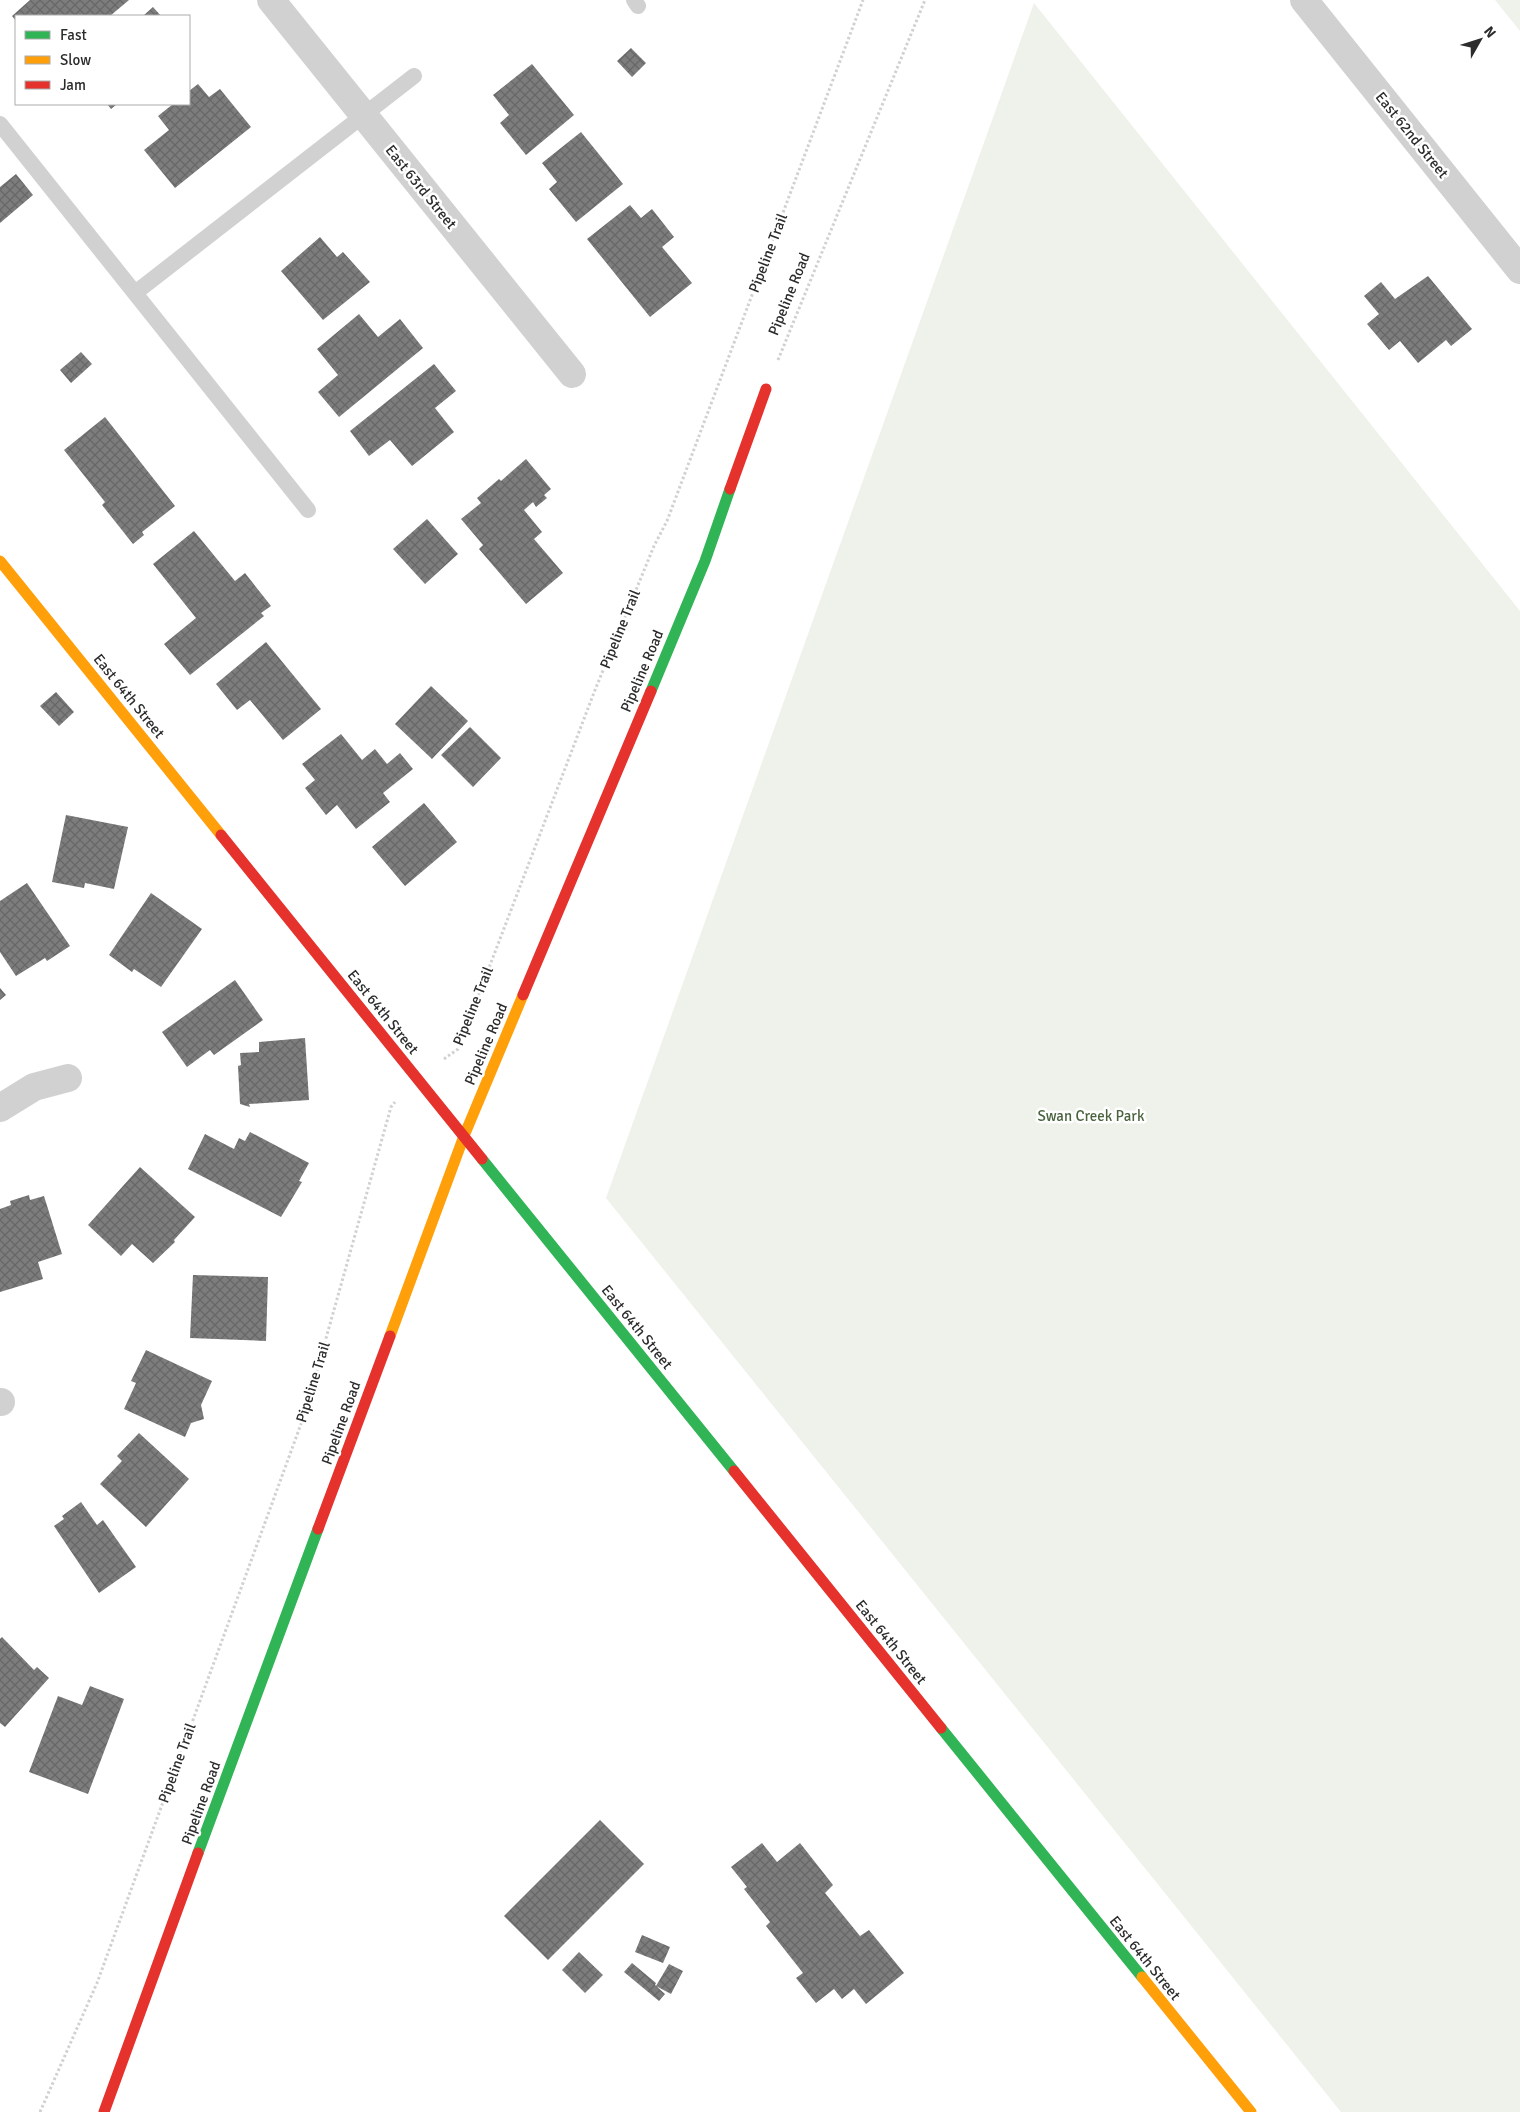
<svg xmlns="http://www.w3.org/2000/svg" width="1520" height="2112" font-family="Signika,sans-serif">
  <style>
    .green { fill: #eef2eb }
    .building { fill: url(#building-cross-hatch) }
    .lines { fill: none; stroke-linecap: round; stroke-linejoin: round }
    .path { stroke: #d1d1d1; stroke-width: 3; stroke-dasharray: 2.5 2.5; stroke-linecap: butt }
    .lane { stroke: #d1d1d1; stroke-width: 16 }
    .street { stroke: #d1d1d1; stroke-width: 28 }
    .fast { stroke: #30b455; stroke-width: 11 }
    .slow { stroke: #ff9f0a; stroke-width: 11 }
    .jam { stroke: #e5322d; stroke-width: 11 }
    .labels { text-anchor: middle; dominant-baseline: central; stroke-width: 5; stroke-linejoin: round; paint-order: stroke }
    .street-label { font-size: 15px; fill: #2c2c2c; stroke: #fff }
    .park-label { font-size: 15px; fill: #4a633e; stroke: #fff }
  </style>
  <defs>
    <pattern id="building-cross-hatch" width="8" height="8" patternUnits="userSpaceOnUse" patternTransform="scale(1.25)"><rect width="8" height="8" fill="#7d7d7d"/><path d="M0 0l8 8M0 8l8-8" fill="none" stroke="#676767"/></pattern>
  </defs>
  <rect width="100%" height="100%" fill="#fff"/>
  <path class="green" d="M1495 0H1520V31Z
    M1034 3 1520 611V2112H1341L606 1198Z"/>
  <path class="building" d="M30 0H129L110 16H16V21L12 16Z
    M153 7 161 16H143Z
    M631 48 646 63 632 77 617 61Z
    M532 64 574 115 526 155 500 123 509 115 493 95Z
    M198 84 209 97 220 89 251 127 175 188 144 150 169 130 158 116 173 104H189V91Z
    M107 104H117L111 109Z
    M581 132 623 184 576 222 549 189 557 182 542 163Z
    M16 174 33 195 0 223V187Z
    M630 205 641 218 652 209 674 237 662 247 692 283 650 317 587 239Z
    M320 237 337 257 343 252 370 282 323 320 281 271Z
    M1428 276 1472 329 1451 346 1446 340 1418 363 1400 341 1389 350 1367 324 1379 314 1364 296 1381 282 1395 299Z
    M359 314 378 337 400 319 423 348 339 417 318 392 338 375 317 349Z
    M81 352 92 364 71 383 60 370Z
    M434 364 456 391 435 408 454 432 412 466 390 440 369 456 350 431Z
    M105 417 175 506 142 532 144 535 133 544 102 505 105 502 64 450Z
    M526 459 551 489 544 495 547 498 536 507 533 502 524 510 542 532 534 539 563 573 526 604 479 549 483 545 461 519 481 503 477 498 499 479 501 481Z
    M427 519 458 554 425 584 393 549Z
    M194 531 235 581 245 573 271 606 261 613 264 616 190 675 164 644 196 618 153 564Z
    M266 642 321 709 283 740 250 700 237 710 216 684Z
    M431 686 468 721 432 759 395 724Z
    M56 692 74 712 59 726 40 706Z
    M470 727 501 758 473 787 441 755Z
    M341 734 362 760 375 749 387 764 400 753 413 769 383 793 390 802 356 829 337 805 326 815 305 788 315 780 302 764Z
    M424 803 457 842 405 886 372 847Z
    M66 815 128 827 114 889 85 883 84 888 52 882Z
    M27 883 70 946 47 961 45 958 16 976 0 952V901Z
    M151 893 202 929 161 987 134 969 132 972 109 955Z
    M235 980 263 1020 214 1055 210 1050 187 1067 162 1032Z
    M0 988 6 995 0 1000Z
    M305 1038 309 1100 249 1104 250 1107 240 1104 238 1066 241 1065 240 1053 259 1052V1042Z
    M250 1132 309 1163 299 1181 302 1182 281 1217 188 1169 205 1134 234 1149 239 1138 245 1141Z
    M140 1167 195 1217 174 1240 175 1242 153 1263 132 1244 121 1256 88 1225Z
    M29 1195 30 1200 44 1196 62 1254 38 1262 43 1279 0 1292V1209L11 1205 10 1201Z
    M193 1275 268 1277 266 1341 190 1338Z
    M146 1350 212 1381 201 1405 204 1419 191 1423 185 1437 124 1409 136 1383 131 1381Z
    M139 1433 189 1479 146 1527 100 1484 122 1461 117 1456Z
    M81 1502 97 1525 103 1520 136 1567 99 1593 54 1526 64 1519 62 1516Z
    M2 1637 34 1670 37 1667 49 1678 5 1727 0 1723V1639Z
    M90 1686 124 1699 88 1794 29 1772 58 1696 82 1705Z
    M600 1820 644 1864 548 1960 504 1916Z
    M762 1843 777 1862 800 1843 833 1885 825 1893 860 1936 869 1930 904 1973 866 2004 854 1989 842 1999 834 1989 816 2003 796 1978 803 1973 766 1926 770 1922 744 1889 747 1887 731 1867Z
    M642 1935 670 1947 663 1963 635 1952Z
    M579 1952 603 1975 585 1993 562 1970Z
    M632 1963 656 1983 655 1985 665 1994 659 2001 624 1972Z
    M669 1964 683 1971 671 1994 656 1986Z"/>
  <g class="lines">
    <path class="path" d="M778 360 925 0
      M444 1059 458 1049 595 690 654 546 667 521 863 0
      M40 2112 97 1983 305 1413 391 1107 395 1102"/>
    <path class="lane" d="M634 0 638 6
      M0 124 308 510
      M135 293 414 76"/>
    <path class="street" d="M271 0 572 374
      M1304 0 1520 270
      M0 1108 34 1087 68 1078
      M0 1402H1"/>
    <path class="fast" d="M651 691 705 561 730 489
      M482 1159 734 1471
      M941 1728 1142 1977
      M198 1853 318 1529"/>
    <path class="slow" d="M0 561 221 835
      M390 1336 464 1136 523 995
      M1142 1977 1251 2112"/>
    <path class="jam" d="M730 489 766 389
      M221 835 482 1159
      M523 995 651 691
      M734 1471 941 1728
      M318 1529 390 1336
      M104 2112 198 1853"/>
  </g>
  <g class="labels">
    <g class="street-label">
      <text transform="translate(1412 135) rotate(51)">East 62nd Street</text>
      <text transform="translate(421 187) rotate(51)">East 63rd Street</text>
      <text transform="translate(768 253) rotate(-69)">Pipeline Trail</text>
      <text transform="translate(789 294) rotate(-68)">Pipeline Road</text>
      <text transform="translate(620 629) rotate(-68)">Pipeline Trail</text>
      <text transform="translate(642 671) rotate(-67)">Pipeline Road</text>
      <text transform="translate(129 696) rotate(51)">East 64th Street</text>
      <text transform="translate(473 1006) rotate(-68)">Pipeline Trail</text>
      <text transform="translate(383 1012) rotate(51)">East 64th Street</text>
      <text transform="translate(486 1044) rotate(-67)">Pipeline Road</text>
      <text transform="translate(637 1327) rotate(51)">East 64th Street</text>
      <text transform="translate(313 1382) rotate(-73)">Pipeline Trail</text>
      <text transform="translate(341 1423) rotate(-70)">Pipeline Road</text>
      <text transform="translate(891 1642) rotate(51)">East 64th Street</text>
      <text transform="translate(177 1763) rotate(-70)">Pipeline Trail</text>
      <text transform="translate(201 1803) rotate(-70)">Pipeline Road</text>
      <text transform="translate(1145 1958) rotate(51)">East 64th Street</text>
    </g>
    <g class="park-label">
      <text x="1091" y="1116">Swan Creek Park</text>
    </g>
  </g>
  <rect x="15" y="15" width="175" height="90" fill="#ffffff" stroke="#ababab"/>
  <rect x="25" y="31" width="25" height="8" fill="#30b455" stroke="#ababab"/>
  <text x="60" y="40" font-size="15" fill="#2c2c2c">Fast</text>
  <rect x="25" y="56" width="25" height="8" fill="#ff9f0a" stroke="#ababab"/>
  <text x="60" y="65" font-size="15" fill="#2c2c2c">Slow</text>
  <rect x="25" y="81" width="25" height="8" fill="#e5322d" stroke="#ababab"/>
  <text x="60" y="90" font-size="15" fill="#2c2c2c">Jam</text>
  <g transform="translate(1480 40) rotate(51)" stroke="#ffffff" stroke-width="4" paint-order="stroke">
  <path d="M0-4L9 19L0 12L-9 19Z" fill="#2c2c2c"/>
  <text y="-8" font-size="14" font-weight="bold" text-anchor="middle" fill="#2c2c2c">N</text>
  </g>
</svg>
